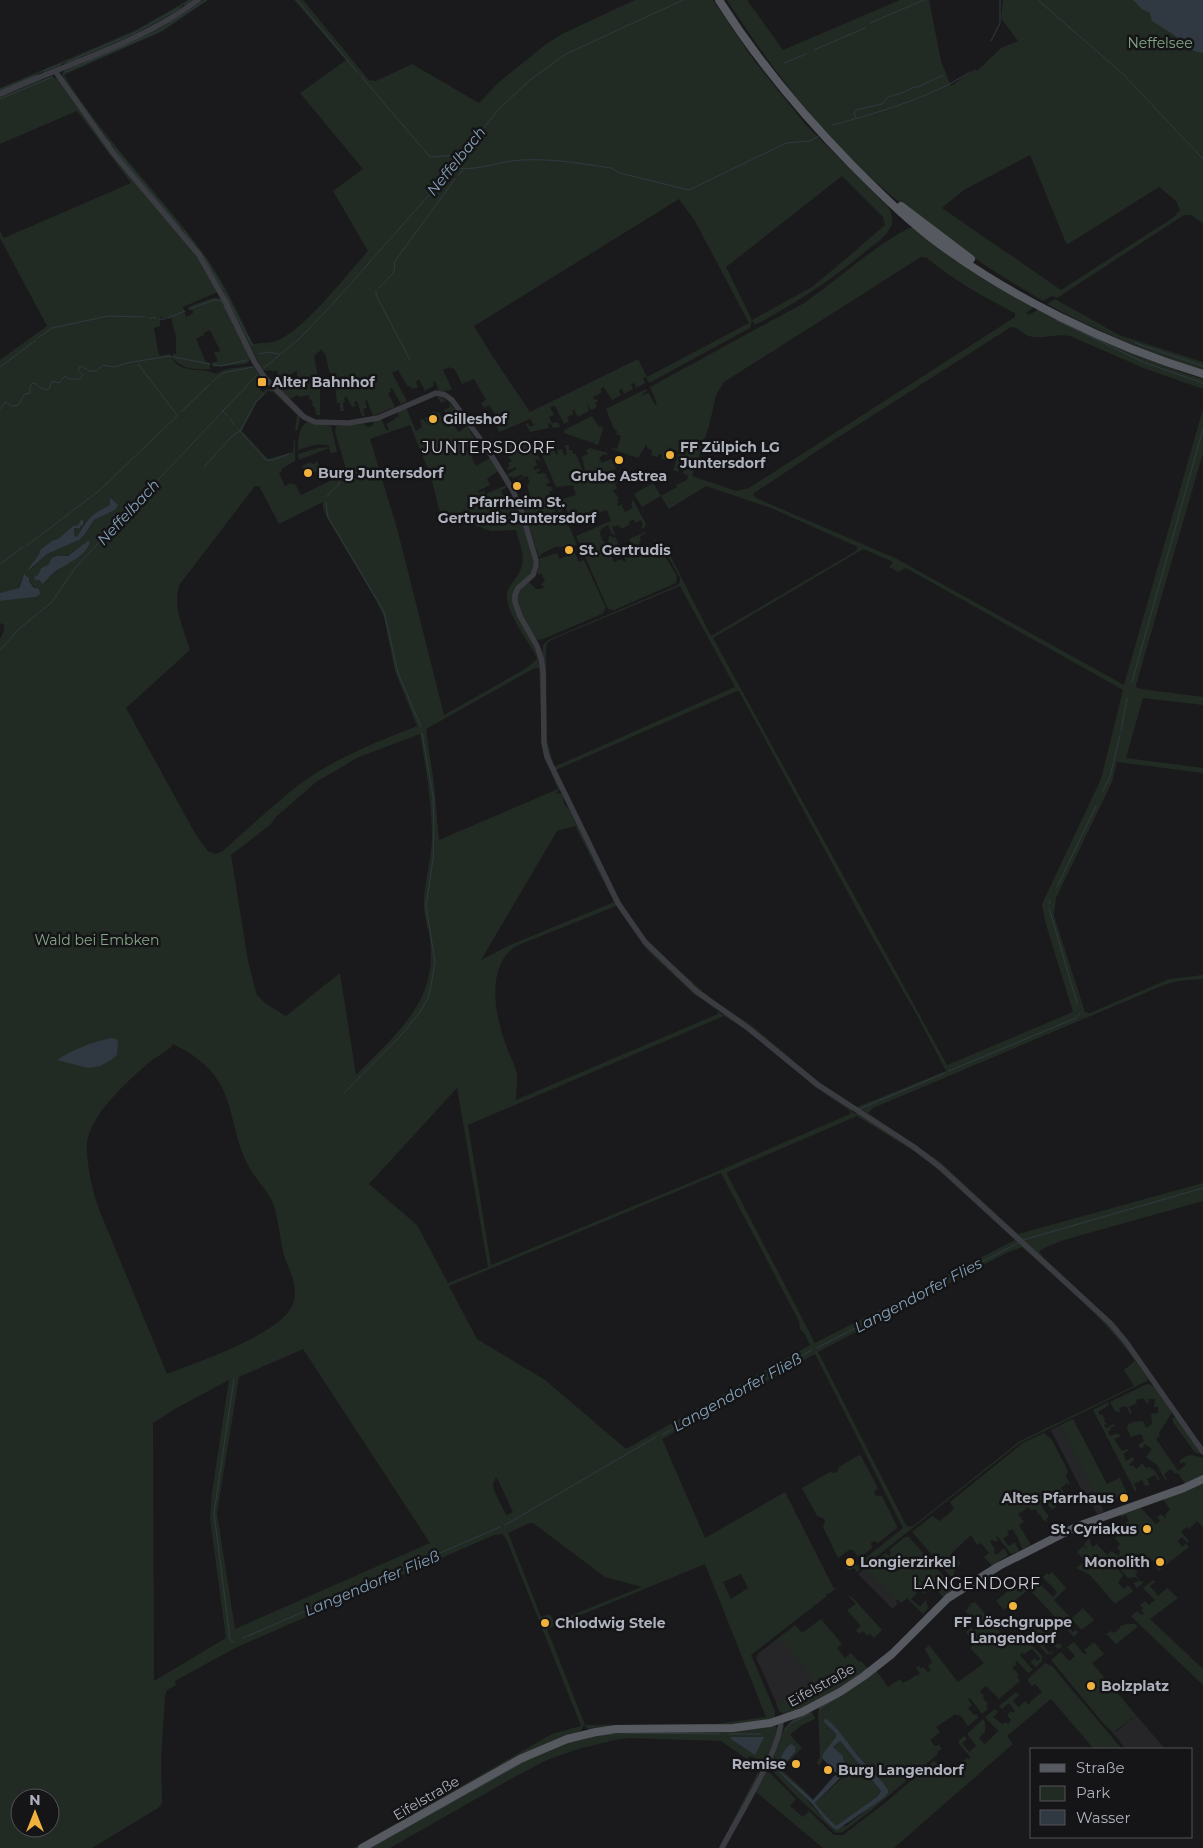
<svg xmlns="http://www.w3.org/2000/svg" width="1203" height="1848" font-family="Montserrat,sans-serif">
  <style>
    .built { fill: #262629 }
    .green { fill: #222b23; fill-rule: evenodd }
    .water { fill: #303941; fill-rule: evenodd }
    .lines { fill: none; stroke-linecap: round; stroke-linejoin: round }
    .stream { stroke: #303941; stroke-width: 1 }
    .minor { stroke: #3b3c41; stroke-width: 5.5 }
    .major { stroke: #575960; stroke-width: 8 }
    .poi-dot { fill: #f1b23d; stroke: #151517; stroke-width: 2 }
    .labels { text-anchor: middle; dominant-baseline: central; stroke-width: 5; stroke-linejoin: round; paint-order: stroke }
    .park-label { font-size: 14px; fill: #84a685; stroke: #151517 }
    .poi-label { font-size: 14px; font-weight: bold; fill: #adb1bc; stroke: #151517; text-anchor: start }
    .street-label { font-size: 14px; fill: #adb1bc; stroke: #151517 }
    .water-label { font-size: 15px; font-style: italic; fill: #84a0b6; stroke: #151517 }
    .quarter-label { font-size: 16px; letter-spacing: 1px; fill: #ced0d8; stroke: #151517 }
  </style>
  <rect width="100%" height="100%" fill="#1a1a1c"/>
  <path class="built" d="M1060 1425 1102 1507 1104 1512 1097 1514 1089 1498 1086 1499 1051 1430Z
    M864 1569 898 1603 893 1609 858 1574Z
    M783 1634 829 1692 781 1713 756 1658 759 1653Z
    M1136 1715 1165 1749H1126L1111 1731 1112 1732 1117 1731Z"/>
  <path class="green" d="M188 0H195L185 6 184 5 181 9 134 36 68 64H62L61 66 38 74 37 76 0 92V88L136 30Z
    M202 0H208L163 31 64 75C105 142 163 196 208 260 226 286 239 315 253 344 261 343 269 343 276 341 304 331 347 274 368 251L333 191 363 169 300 93 346 60 294 0H303L369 80 376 81 412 64 479 103 498 83 546 44 564 33 635 0H713L753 59 806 125 888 207C892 213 894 221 890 228 885 238 873 245 865 252 831 280 796 303 757 324H754L752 320 750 328 649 383 646 377 643 378 645 383 636 388 634 383 631 384 633 389 624 394 622 389 619 390 621 395 612 400 604 387 601 388V393L593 397 595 400 597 399 598 401 595 403 597 407 591 410 587 403 589 411 578 417 574 410H572L574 414 567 417 569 421 564 424 555 406 550 407 554 415 549 417 552 423 558 422 560 427 553 428 550 423 548 424 549 428 530 432 526 424 528 423 530 427 534 425 530 419 499 432 496 425 503 421 502 420 496 421 493 417 496 416 489 405 484 408 481 403 486 400 474 379 462 384 454 368 451 369 450 367 443 370 452 389 448 391 446 390 445 392 439 391 435 381H433L434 386 426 390V393L419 379 416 382 418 387 412 389 410 386 408 387 398 370 392 373 407 401 401 404 392 388 390 389 391 392 388 393 395 407 373 416 367 400 365 401 367 408 363 409 365 416H362L357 401 354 402 356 406 352 407 347 397 344 398 345 402 343 403 344 411H340V403H337L334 378 329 371 326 356 322 349 314 356 320 386V415H316L315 407H313L312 400 309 399V395L299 397 298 395 290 399 280 390 292 389V386L297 385V370L285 379 276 375 278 373 276 370 273 372 271 370 266 371 262 369 210 271 116 154 63 80 62 75 64 70 183 14ZM842 176 883 217 885 225 841 263 812 287 752 320 726 267ZM679 199 695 221 749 323 647 377 638 359 530 412 491 354 474 326Z
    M727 0H747L783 50 900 0H929L941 61 951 86 975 69 977 71 1001 48 1018 41 1001 18 1003 0H1203V223L1191 215H1184L1057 298 1052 296 1043 301C971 259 900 209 841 149 800 106 760 51 727 0ZM1030 155 1066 243 1068 244 1159 187 1176 201 1180 210 1174 217 1061 290 942 208 964 190Z
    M52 76 60 81 197 256 218 292 183 307 186 317 193 313V310H190L188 307 213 298H221L250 358 249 362 245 364 213 367 212 363 218 361 214 352H219L220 350 210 330 204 333V335L196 339 206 362 210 363V369C196 370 183 369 173 359V354H176V337L171 318 165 319 162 317H160V326L154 328 158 351 160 356 170 354C177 376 202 366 216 374L226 369 253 366 259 374 260 378 256 380 257 382 259 381 263 384 259 388 263 392 267 389H273L300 416 298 429 295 431 297 415 273 392 268 391 256 403 242 431 268 459 293 452 294 439 295 440V461L281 469 282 471 279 473 285 486 291 483 293 485 295 484 301 495 338 477 336 468 341 467 346 469 335 432 336 426 365 424V426L370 427 374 424 373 421 381 419 387 431 389 429 386 424 395 419 394 416 396 418 399 416 397 413 392 414 406 407 416 431 422 427 420 420 423 419 428 426 425 418 430 416 429 414 434 411 435 413 439 412 441 416 446 414 444 410 450 407 447 400 441 403 437 396C449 400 453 407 460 417L452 423 459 432 467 426 476 441 465 447 467 452 478 445 482 447 470 454 476 466 490 458 498 471 487 479 490 485 478 491 479 493 484 491 486 494 506 485 507 487 501 491 503 495 507 493 511 499 508 501 512 508 517 506 521 524H522L533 556V571L513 593 539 659 538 662 540 668 543 745 560 789 556 793 563 794 564 804 569 809 616 905 628 921 721 1014 728 1016 851 1109 853 1113 858 1114 922 1154 1112 1326 1149 1380 1020 1443 857 1572 854 1568 850 1570 847 1569 845 1565 846 1558 849 1556 854 1558 856 1566 903 1528 815 1354 662 1439 705 1538 785 1492 834 1589 839 1586 829 1594 826 1593 827 1596 751 1655 775 1711V1718L743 1725 589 1730 584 1725 581 1731 552 1741 515 1759 357 1848H353L552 1734 581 1726 506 1538 502 1534 494 1535 235 1648 175 1681 176 1685 167 1690 165 1696 161 1759 162 1801 161 1805 158 1808 92 1848H0V639L4 631V625L0 623V601L36 597 35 588 24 574 17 590 0 593V360L47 326 0 238V231L4 238 131 183 77 111 0 144V96ZM410 425 431 477 440 513 491 531 516 530C521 549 528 560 516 578 512 583 507 589 507 595 506 613 529 642 537 658L536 660 525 669 444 715 398 532 370 439ZM255 486H259L279 524 323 502V508L326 516 376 600 384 617 395 671 417 726C370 745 324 762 285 796 265 813 245 831 225 849 222 852 219 853 215 854L208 851 196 835 126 708 190 650C184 629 171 605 180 584ZM110 500 115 510 94 520 85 534 79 540 47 554 29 571 38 559 40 550 53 540 58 539 73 526 78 525 81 520 80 526 74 528V535L76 537C81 532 81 528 85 523 91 515 101 510 110 505ZM88 542H90L74 560 51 575 42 583 40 579 35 577 38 575 41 568 63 556 70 555ZM539 668 543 753 558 789 439 840 434 784 426 729 533 669ZM420 734C426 769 432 804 432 839 431 860 425 880 424 900 423 911 426 922 429 933 432 952 432 971 425 989 414 1021 379 1051 356 1075L340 973 286 1016 266 1004 257 995 255 989 248 961 231 855 270 825 276 817 316 782 359 757ZM575 826 614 902 510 945 481 960 557 831ZM616 906 648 951 694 994 717 1010 718 1014 516 1100C516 1092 518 1083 517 1074 515 1064 509 1055 506 1045 495 1016 485 966 516 946ZM724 1016 750 1032 815 1087 849 1110 851 1112 850 1114 723 1169 491 1265 468 1125ZM173 1044C190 1052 209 1065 219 1082 233 1106 234 1136 246 1161 252 1175 264 1186 271 1199 279 1216 279 1236 284 1255 286 1263 291 1271 293 1280 295 1287 296 1299 292 1306 280 1334 197 1362 167 1374L98 1207C92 1189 86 1162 87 1143 90 1115 126 1083 146 1065 154 1057 167 1053 173 1044ZM457 1088 488 1267 448 1283 417 1225 369 1184ZM857 1116 915 1152 933 1165 1015 1240 815 1343 727 1174V1172ZM721 1173 799 1321 800 1329 804 1333 810 1345 626 1449 545 1380 477 1339 449 1286ZM1022 1247C1062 1283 1104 1317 1135 1361L1124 1370 1134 1386 1020 1441 913 1526 910 1527 906 1525 818 1352 1006 1253ZM303 1349 430 1543 235 1629 217 1513 239 1377ZM229 1380 212 1492 210 1519 226 1638 154 1681 153 1423 173 1410ZM496 1477C503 1489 507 1500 513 1512L508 1515H506L494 1490 493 1484ZM533 1523 605 1577 642 1587 554 1622 550 1614 541 1617 508 1533 527 1524ZM705 1564 766 1717 715 1724 585 1725 547 1629ZM741 1574 748 1588 731 1599 723 1582ZM20 1798H50V1828H20Z
    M909 228H914L982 276 1034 307 1026 313 1029 315 1039 309C1092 337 1146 361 1203 379V389L1146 369 1070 336C1057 333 1040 340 1029 336 1022 334 1019 327 1011 327L820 449 753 494 756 498 897 559 1124 685 1203 409V453L1136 685V687L1141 689 1203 697V705L1143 698 1126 758 1203 768V773L1117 762 1112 782 1056 898 1054 916 1085 1012 1090 1013 1169 979 1203 975V979L1178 981 1164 985 873 1108 868 1113 939 1161 1018 1234 1203 1183V1201L1064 1240 1051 1245 1039 1251 1045 1259 1117 1326 1203 1447V1450L1124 1337 1109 1320 961 1183 928 1155 868 1116 866 1112 855 1109 823 1087 751 1028 699 992 655 952 626 914 587 839 548 757 545 741 544 681 542 655 543 645 548 640 678 585 680 581V578L660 541 662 544 664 543 711 636 856 551 858 547 771 508 706 486 669 509 661 496 642 507 634 494 653 483 661 496 677 487 676 485 687 480 688 476 683 473 686 461 682 460 678 472 673 470 679 452 669 447 665 460 661 459 662 455 659 454 658 457 651 455 652 450 647 448V446L646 445 638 458 611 449 612 448 617 449 621 436 616 434 617 431 614 429 606 409 646 389 647 391 642 394 643 396 644 394 649 393 655 405 657 404 650 387 804 303C839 279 871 248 909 228ZM921 257 927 258C953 280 982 296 1013 312L1015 313V317L749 488 736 491 692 476 709 426 716 395 724 382ZM863 549 893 562 889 567 898 572 906 568 1123 690 1101 779 1042 904 1045 921 1073 1012 947 1065 713 638ZM680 586 735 687 556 766H554L547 741 546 653 547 643 551 640ZM737 691H739L859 913 919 1019 946 1071 857 1107 816 1080 751 1025 709 997 647 941 632 921 616 894 556 770Z
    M1055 299 1119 335 1203 362V370C1149 353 1097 331 1047 304Z
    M592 416 599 427 602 426 603 429 598 445 594 444 595 438 593 443 564 433V430Z
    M307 422 331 426 337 452 331 453 329 448 299 460 298 454 318 448 331 447C323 441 307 447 298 450 298 441 298 427 307 422Z
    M535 439H539L541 446 548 445V441H550L551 444H553L556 455 558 454 557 448 558 450 562 449 564 455H567L565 445H569V450H572L573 454H576L584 474 586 473 583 463 584 462 581 457 588 454 586 450 590 448 608 453 606 455 604 454 599 458 602 463 611 459 616 469 594 476 595 481H598L597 478 601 477 605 479 608 478 610 483 617 481 616 477 619 478 620 481 615 484 617 488 613 491 619 498 617 499 619 503 617 504 618 506 623 504 622 506 625 512 633 508 631 504 633 500 646 524 644 528 642 529 641 527 643 526 641 520 635 523 634 520 629 521 630 524 622 529 618 525 612 527 615 535 612 534 608 525 601 529 600 534 603 541 608 544 609 536 616 538 619 546V550L610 554 614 562 622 559 624 562 626 561 622 553 625 552 627 558 634 555 635 557 636 556 629 539 645 532 646 533 640 536 641 540 639 542 642 550 655 544 653 537 677 576 676 583 614 610 608 609 576 536 611 521 607 510 572 522 562 499 576 495 573 485 556 487Z
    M532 443 541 462 538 459 535 460 537 465 533 467 535 470 539 468 540 471 537 472V474L545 473 547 477H544L548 478 550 483H547L546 486 552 487 553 490 549 492 552 499 547 502 548 504 558 501 562 510 559 513 556 507H554L557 515 551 519 552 520 564 514 577 545 558 547 557 546 541 554V556L539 557 523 509 526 507 522 506 525 504 524 502 531 499 527 485 530 482 527 476 512 483 524 476 520 475 513 478 512 476 509 477 507 475 516 469V467L508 470 507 468 510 466 508 463 512 461 508 457 512 455 513 453 510 450 498 456 496 454 502 451 501 448 512 444 513 448Z
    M317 460 320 470 307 475 302 466 311 462 312 464 316 463Z
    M557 553 559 559 575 553 579 562 584 560 605 606V610L602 614 543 639 538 640C529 634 514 604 517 593 519 588 525 585 528 581L536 589H541L545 586 540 585 545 581 541 573 539 575 537 573 540 564 539 559Z
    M1147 1384 1155 1386 1173 1411 1159 1433 1160 1436 1156 1439 1178 1471 1186 1465 1184 1462 1181 1464 1179 1461C1191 1453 1190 1455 1203 1458V1474L1185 1484 1178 1473 1175 1474 1171 1469 1164 1474 1167 1480 1166 1481 1157 1465 1146 1457 1152 1449 1145 1444 1142 1449 1138 1445 1144 1441 1141 1434 1131 1437 1127 1429 1128 1424 1133 1422 1143 1421 1146 1428 1152 1424 1151 1414 1158 1413V1407H1154L1155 1399H1148L1149 1403H1147L1143 1398 1136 1400 1137 1403 1129 1407 1132 1413 1130 1414 1126 1406 1119 1408 1120 1412 1118 1413 1117 1411H1115L1110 1402Z
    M1108 1402 1109 1405 1098 1412 1100 1415 1102 1414 1105 1420 1104 1421 1107 1424 1104 1425 1106 1428 1114 1424 1115 1426 1110 1428 1111 1430 1108 1432 1110 1436 1117 1433 1118 1435 1120 1434 1121 1436 1114 1439 1122 1451 1128 1449 1129 1450 1124 1453V1456L1126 1461 1133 1457 1134 1459 1129 1465 1131 1466 1132 1465 1137 1469 1142 1463 1146 1468 1150 1467 1155 1471 1160 1480 1158 1481 1155 1475 1147 1479 1150 1485 1148 1486 1147 1485 1145 1486 1142 1480 1134 1484 1137 1490 1135 1491 1093 1410Z
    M1176 1417 1201 1454 1197 1453 1193 1450 1173 1422 1172 1418Z
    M1073 1419 1107 1484 1120 1478 1127 1493 1114 1498 1110 1492 1109 1493 1110 1494 1097 1498 1060 1425Z
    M1044 1433 1052 1440 1068 1471 1066 1476 1070 1484H1068L1061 1472 1067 1483 1061 1488 1068 1499 1064 1502 1062 1500 1056 1504 1057 1506 1052 1510 1046 1502 1041 1505 1049 1517 1046 1519 1047 1522 1043 1520 1040 1514 1038 1515 1037 1511 1034 1509 1031 1511 1029 1507 1018 1514 1024 1522 1019 1525 1031 1545 1022 1549 1018 1538 1012 1529 1007 1532 1009 1535 1003 1539 1009 1546 1015 1542 1019 1551 1011 1554 997 1536 996 1537 998 1540 995 1542 993 1540 990 1541 995 1550 994 1552 996 1555 1004 1548 1008 1555 992 1566 984 1557 989 1553 981 1543 977 1545 971 1535 952 1553 961 1563 955 1570 953 1579 912 1532 932 1516 940 1521 954 1509 950 1502 1023 1443Z
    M859 1455 861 1456 878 1488 874 1492 876 1496H882L897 1526V1528L878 1543 874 1541 871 1543 872 1548 861 1557H858L853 1550H849L838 1558 823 1527 825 1521 823 1518 817 1516 802 1488 830 1472 835 1473 838 1471 839 1467Z
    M1203 1483V1527L1197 1521 1189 1529 1187 1527 1181 1532 1189 1541 1188 1543 1182 1537 1178 1541 1182 1547 1186 1544 1189 1547 1158 1571 1153 1560 1142 1565 1140 1562 1134 1564 1133 1568 1138 1572 1135 1574 1140 1581 1144 1582 1137 1588 1133 1583 1139 1581 1136 1577 1128 1578 1118 1567 1117 1568 1123 1575 1118 1583 1124 1589 1128 1585 1133 1591 1115 1604 1090 1575 1076 1568 1081 1564 1087 1570 1091 1567 1077 1552 1083 1546 1088 1550 1084 1545 1089 1538 1092 1547 1097 1544 1107 1555 1111 1551 1119 1556 1120 1550 1117 1549 1120 1544 1115 1538 1122 1531 1119 1527 1121 1526 1122 1522 1123 1524 1129 1521 1126 1515 1121 1517 1120 1514 1141 1508 1156 1524 1160 1521 1157 1517 1161 1514 1165 1518 1166 1517 1165 1515 1170 1509 1162 1498 1193 1488Z
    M905 1537H909L955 1589 944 1598 926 1579 922 1582 916 1577 927 1589 924 1594 916 1587 914 1589 917 1593 911 1599 920 1607 926 1600 928 1608 923 1614 907 1598 901 1603 898 1600 896 1601 864 1569 886 1553 889 1556 891 1553 889 1550Z
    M1052 1572 1066 1588 1054 1600 1071 1618 1069 1620 1071 1622 1067 1626 1073 1632 1076 1630 1078 1632 1074 1637 1029 1589 1004 1610 996 1601 1008 1591 1006 1588 1013 1586 1016 1581 1018 1583 1022 1580 1025 1583 1027 1581 1029 1586 1035 1579 1053 1597 1057 1592 1043 1577 1047 1573 1049 1575Z
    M1153 1580 1155 1582 1150 1586 1158 1596 1167 1588 1178 1598 1150 1619 1203 1669V1685L1140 1625 1116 1644 1106 1634 1111 1631 1114 1633 1120 1628V1626L1127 1624H1135L1138 1627 1140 1625 1131 1616 1137 1611 1142 1615 1144 1613 1141 1611 1143 1608 1140 1605 1145 1601 1149 1605 1155 1600 1143 1588Z
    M841 1588 850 1597H852L882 1630 874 1638 870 1634 867 1636 863 1631 859 1634 856 1630 861 1626 847 1610 856 1604Z
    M975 1602 1011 1645 1020 1633 1042 1656V1661L1036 1667 1030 1662 1035 1658 1037 1661 1039 1660 1040 1658 1032 1649 1024 1654 1022 1653 1020 1655 1033 1670 1028 1673 1017 1661 1015 1663 1017 1665 1012 1667 1019 1675 1017 1677 1020 1681 999 1699 986 1686 980 1691 984 1696 983 1698 988 1704 986 1706 988 1709 982 1714 970 1698 968 1699 972 1705 968 1708 974 1715 977 1714 978 1718 968 1726 960 1715 957 1716 956 1714 936 1727 940 1732 930 1740 935 1746 939 1745 942 1749 937 1752 938 1754 869 1812 843 1832 836 1833 795 1795 769 1767C770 1760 773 1754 775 1748 783 1730 790 1715 810 1712L814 1715 815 1719 802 1725 790 1735 802 1748 781 1769 810 1796 807 1800 832 1827 846 1826 888 1793 886 1787 873 1770 860 1758 834 1726 824 1722 836 1735V1737L822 1758V1762L819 1765 817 1763 820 1757 818 1713 820 1706 876 1670 888 1687 900 1679 903 1683 911 1679 916 1675 917 1676 920 1673 916 1668 919 1666 921 1669 923 1667 928 1672 931 1670 928 1666 932 1662 926 1651 922 1649 924 1650 929 1645 958 1682 984 1663 970 1648 974 1644 966 1632 971 1628 974 1631 978 1627 975 1624 977 1622 963 1609 965 1611 968 1609 969 1605 971 1607 970 1604Z
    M1083 1608 1094 1620 1082 1630 1071 1619Z
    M1030 1618 1043 1632 1057 1623 1061 1629 1053 1640 1058 1645 1060 1643 1062 1646 1058 1649 1049 1641V1644L1047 1643 1044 1646 1049 1653 1051 1651 1053 1653 1047 1654 1029 1635 1030 1633 1032 1635 1035 1632 1033 1629 1034 1628 1029 1625 1024 1630 1020 1626 1026 1620 1029 1622 1031 1620Z
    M821 1619 842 1644 837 1648 845 1658 851 1653 859 1662 861 1661 868 1669C854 1678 799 1716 785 1714 779 1713 777 1707 776 1702H780L784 1699 789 1704 791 1701 790 1699 814 1680 791 1652 770 1669 792 1651 783 1640 777 1645 776 1640 795 1625 802 1633Z
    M1074 1642 1084 1654 1087 1653 1084 1650 1094 1642 1104 1654 1092 1663 1136 1715 1114 1732 1111 1731 1103 1723 1052 1661V1659L1061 1652 1069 1661 1075 1656 1067 1647Z
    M1045 1663 1052 1666 1122 1749H1094L1051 1699 1007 1736 1013 1744 894 1848H823L756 1792 725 1848 766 1772 770 1773 796 1799 790 1806 803 1817 809 1811 834 1835H843L885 1803 934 1761 944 1771 955 1764 957 1766 967 1758 969 1759 971 1758 958 1742 964 1736 967 1739 962 1743 969 1752 976 1746 967 1734 983 1719 985 1722V1732L979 1738 985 1744 998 1731 985 1717 995 1709 998 1712 993 1717 1002 1724 1006 1722 1008 1724 1011 1720 1007 1715 1011 1711 1013 1713 1015 1711 1009 1703 1002 1709 999 1706 1015 1693 1020 1694 1013 1701 1019 1708V1707L1025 1701 1029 1705 1030 1704V1702L1042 1692 1035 1684 1032 1686 1027 1680Z
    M775 1725 778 1731 766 1759 762 1762 750 1756 748 1758 759 1767 758 1776 720 1848H719L758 1772 757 1768 747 1759 721 1741 629 1738 614 1740 578 1749 547 1760 509 1780 390 1848H367L515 1765 566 1742 613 1732 615 1733 619 1732Z
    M840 1741 881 1791 878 1796 836 1826 824 1814 815 1803 844 1776 843 1756 833 1747Z"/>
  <path class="water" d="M1133 0H1203V53L1194 51C1190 45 1159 25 1152 21L1150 13 1142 9Z
    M110 498 118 505 115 510 94 520 85 534 79 540 47 554 28 571C31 562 39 559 40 550L53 540 58 539 73 526 78 525 81 520H83V525L80 526V528H74V535L76 537C81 532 81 529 85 524 91 514 101 510 110 505Z
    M88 541 90 542C85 558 63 565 51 575 48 578 46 581 42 584L40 580H36L34 577 38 575 41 568 49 564 52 558 57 556H68Z
    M24 574 29 578V581L34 588 39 589 40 594 36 597 0 601V593L19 588Z
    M112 1038 118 1040 117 1055 111 1060 100 1066 88 1068 57 1060C74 1049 92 1042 112 1038Z
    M825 1718C838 1727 848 1744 859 1757 869 1768 880 1777 888 1790V1793L885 1797 837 1830C827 1825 821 1814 813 1805 802 1793 788 1782 777 1769 779 1761 784 1748 791 1744L795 1747V1752L779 1770 813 1800 834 1776 837 1775 838 1773 835 1772 822 1758 823 1754 836 1737V1734L824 1722ZM840 1741 881 1791 878 1796 836 1826 824 1814 815 1803 845 1773 846 1764 843 1759V1756L833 1747Z
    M731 1737H764L755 1755 731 1739Z"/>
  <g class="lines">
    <path class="stream" d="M297 0 358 73
      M1038 0 1124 75 1203 159
      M185 4 191 0
      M870 23 924 0
      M991 41 1000 23V0
      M814 50 865 28
      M67 62 134 33 179 8
      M784 63 806 54
      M44 71 60 64
      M65 72 157 32 206 0
      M361 76 430 157 462 155
      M0 90 36 75
      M0 99 52 77
      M856 118 854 113 856 110 882 104 888 97 904 92 914 87H918L943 75
      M833 125C880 112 930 98 970 72
      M107 140 111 144
      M115 149 180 227
      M454 168C473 171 492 164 511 161 544 157 578 163 611 168L620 173 689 190 786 143 810 141 820 135
      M459 175 463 170
      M184 231 204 257 223 289
      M379 288 394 272 395 261 455 179
      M376 291V295L410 360
      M225 293 252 345
      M224 306 226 311
      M189 309 214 300 221 301 222 303
      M227 312 233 324
      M149 318H156
      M168 318 185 311
      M159 319H165
      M1056 320 1143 362 1203 383
      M234 326 240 338
      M38 338 52 328 108 316 145 317
      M242 342 245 349
      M1135 343 1203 366
      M259 354 267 352 280 354
      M138 364 177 415
      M213 364 221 366 247 360
      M0 367 36 340
      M264 368 300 338 329 308 453 168 498 110 530 80 566 54 683 0
      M212 382 223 373 253 367
      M0 409 5 402 12 406 18 405 25 394 30 393V386L33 383C39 384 41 392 49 389L52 381 59 383 65 376 69 379H80L83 375 78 370 80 366 90 371H96L103 365 114 367 127 363 169 356 210 364
      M222 410 227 416
      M181 412 210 384
      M231 420 234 425
      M238 429 266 460H273L289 454
      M204 467 232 436 240 431 256 402 264 394
      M327 496 339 484 340 474
      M326 502 328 517 384 612 398 673 421 727
      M26 546 100 490 178 415
      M0 564 23 547
      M0 650 19 629 52 602 75 568 257 375
      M1132 682 1203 429
      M1121 731 1127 698
      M1103 791 1110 777 1120 735
      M1057 887 1096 806
      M1049 904 1050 901
      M1049 908 1077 1003
      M949 1071 1076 1018 1080 1013
      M344 1093 404 1032 420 1012 428 998 431 986 435 962 426 906 433 859 434 827 433 796 422 733
      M859 1109 945 1073
      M1023 1240 1203 1188
      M817 1348 1018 1243
      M234 1379 214 1513 230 1639 232 1642H234
      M662 1435 812 1350
      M505 1525 656 1437
      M243 1638 500 1527
      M819 1709 857 1685
      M785 1730 791 1723 812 1713
      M620 1733 720 1734
      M729 1734H760
      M594 1736 613 1734
      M565 1744 573 1741
      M370 1848 529 1759"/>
    <path class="minor" d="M55 71 114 154 199 255 225 301 255 363 265 378 304 417 315 422 349 423 378 418 436 393 445 395 452 400 488 450 512 489 520 507 536 560V566L533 575 518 588 515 595V602L520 616 537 646 541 658 543 671 544 743 547 757 618 903 645 942 696 991 748 1028 818 1085 914 1147 940 1167 1110 1323 1126 1342 1203 1452
      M0 94C66 64 139 44 198 0
      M722 1848C736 1821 782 1746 781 1720"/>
    <path class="major" d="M719 0C757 60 802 114 852 165 877 190 902 215 930 237 1007 296 1110 346 1203 374
      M901 206 971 259
      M362 1848 520 1759 567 1739 596 1732 616 1729 733 1728 770 1723 802 1712 840 1692 864 1676 892 1654 948 1598 999 1566 1078 1526 1184 1488 1203 1479"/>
  </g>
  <g class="poi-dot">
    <rect x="257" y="377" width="10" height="10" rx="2.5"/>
    <circle cx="433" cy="419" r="5"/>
    <circle cx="670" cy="455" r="5"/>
    <circle cx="619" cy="460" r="5"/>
    <circle cx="308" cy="473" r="5"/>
    <circle cx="517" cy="486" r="5"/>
    <circle cx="569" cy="550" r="5"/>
    <circle cx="1124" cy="1498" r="5"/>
    <circle cx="1147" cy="1529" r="5"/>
    <circle cx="850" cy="1562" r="5"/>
    <circle cx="1160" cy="1562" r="5"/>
    <circle cx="1013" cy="1606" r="5"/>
    <circle cx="545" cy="1623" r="5"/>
    <circle cx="1091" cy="1686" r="5"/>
    <circle cx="796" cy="1764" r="5"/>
    <circle cx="828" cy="1770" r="5"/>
  </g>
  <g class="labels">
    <g class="park-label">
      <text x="1160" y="43">Neffelsee</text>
      <text x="97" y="940">Wald bei Embken</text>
    </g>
    <g class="poi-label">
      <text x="272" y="382">Alter Bahnhof</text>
      <text x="443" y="419">Gilleshof</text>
      <text x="680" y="447">FF Zülpich LG<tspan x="680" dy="16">Juntersdorf</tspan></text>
      <text x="318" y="473">Burg Juntersdorf</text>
      <text x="619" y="476" text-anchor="middle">Grube Astrea</text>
      <text x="517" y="502" text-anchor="middle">Pfarrheim St.<tspan x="517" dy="16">Gertrudis Juntersdorf</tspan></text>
      <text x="579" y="550">St. Gertrudis</text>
      <text x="1114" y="1498" text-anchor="end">Altes Pfarrhaus</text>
      <text x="1137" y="1529" text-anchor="end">St. Cyriakus</text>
      <text x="860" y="1562">Longierzirkel</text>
      <text x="1150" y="1562" text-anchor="end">Monolith</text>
      <text x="1013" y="1622" text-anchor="middle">FF Löschgruppe<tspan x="1013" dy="16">Langendorf</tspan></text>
      <text x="555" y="1623">Chlodwig Stele</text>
      <text x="1101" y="1686">Bolzplatz</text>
      <text x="786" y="1764" text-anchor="end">Remise</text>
      <text x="838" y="1770">Burg Langendorf</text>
    </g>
    <g class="street-label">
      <text transform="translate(821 1685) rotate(-29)">Eifelstraße</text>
      <text transform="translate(426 1798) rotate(-30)">Eifelstraße</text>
    </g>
    <g class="water-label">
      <text transform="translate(456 161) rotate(-51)">Neffelbach</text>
      <text transform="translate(128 512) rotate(-47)">Neffelbach</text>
      <text transform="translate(918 1295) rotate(-28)">Langendorfer Flies</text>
      <text transform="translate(737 1392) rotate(-29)">Langendorfer Fließ</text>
      <text transform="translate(372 1583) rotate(-23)">Langendorfer Fließ</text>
    </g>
    <g class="quarter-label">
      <text x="489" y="447">JUNTERSDORF</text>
      <text x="977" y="1583">LANGENDORF</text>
    </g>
  </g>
  <rect x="1030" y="1748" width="162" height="90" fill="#151517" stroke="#525359"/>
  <rect x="1040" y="1764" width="25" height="8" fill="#575960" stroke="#525359"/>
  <text x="1076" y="1773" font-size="15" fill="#adb1bc">Straße</text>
  <rect x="1040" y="1786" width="25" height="15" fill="#222b23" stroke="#525359"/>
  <text x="1076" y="1798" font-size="15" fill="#adb1bc">Park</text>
  <rect x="1040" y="1810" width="25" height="15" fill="#303941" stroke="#525359"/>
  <text x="1076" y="1823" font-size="15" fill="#adb1bc">Wasser</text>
  <g transform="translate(35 1813)"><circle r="24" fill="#151517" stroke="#525359"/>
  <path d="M0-4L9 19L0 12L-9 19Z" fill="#f1b23d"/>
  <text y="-8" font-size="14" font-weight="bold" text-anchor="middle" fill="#adb1bc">N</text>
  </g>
</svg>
